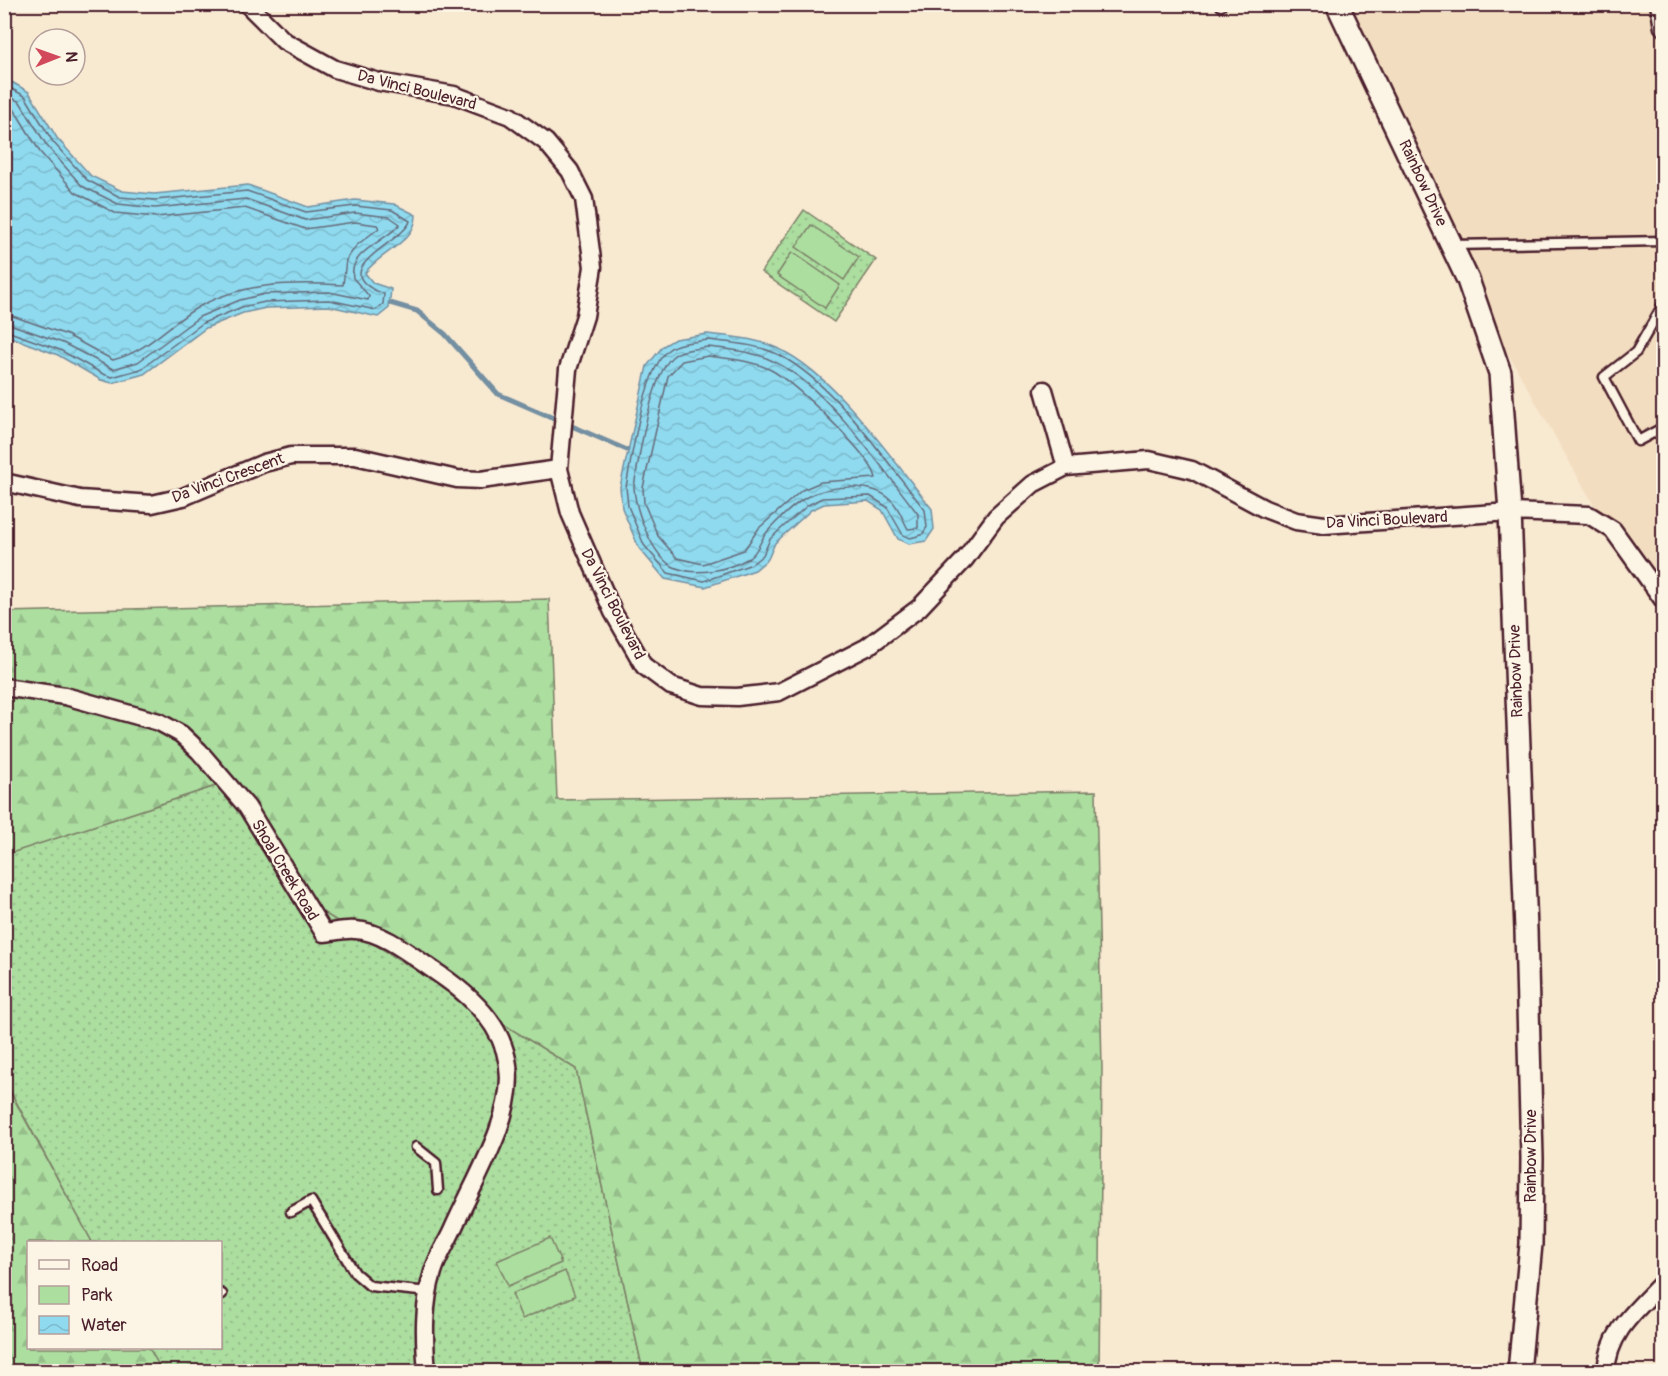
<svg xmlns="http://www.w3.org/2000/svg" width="1668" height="1376" font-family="Pangolin,sans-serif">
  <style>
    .built { fill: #f3ddc0 }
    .green { fill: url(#green-dots); stroke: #7b7e66; stroke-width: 1.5 }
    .forest { fill: url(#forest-firs); stroke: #7b7e66; stroke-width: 1.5 }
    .pitch { fill: #acdea0; stroke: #7b7e66; stroke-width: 1.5 }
    .water { fill: url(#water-waves); stroke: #738fa1; stroke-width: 1.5 }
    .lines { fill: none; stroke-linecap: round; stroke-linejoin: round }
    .shore { stroke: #666a79; stroke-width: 1.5 }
    .stream { stroke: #738fa1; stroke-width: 5 }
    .service-casing { stroke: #4a1f2b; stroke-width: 13 }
    .minor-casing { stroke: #4a1f2b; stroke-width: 21 }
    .tertiary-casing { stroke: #4a1f2b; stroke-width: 26 }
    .service { stroke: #fcf5e5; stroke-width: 8 }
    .minor { stroke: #fcf5e5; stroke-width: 16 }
    .tertiary { stroke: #fcf5e5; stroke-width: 21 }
    .labels { text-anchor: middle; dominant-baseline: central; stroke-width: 4.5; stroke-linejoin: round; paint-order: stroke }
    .street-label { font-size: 16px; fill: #4a1f2b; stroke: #fcf5e5 }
  </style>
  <defs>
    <pattern id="green-dots" width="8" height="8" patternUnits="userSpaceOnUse" patternTransform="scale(1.5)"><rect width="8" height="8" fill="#acdea0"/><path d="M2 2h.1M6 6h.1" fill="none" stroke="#96be8a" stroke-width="1.8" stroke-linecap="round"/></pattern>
    <pattern id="forest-firs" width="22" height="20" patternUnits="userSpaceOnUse" patternTransform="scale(1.5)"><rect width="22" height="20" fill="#acdea0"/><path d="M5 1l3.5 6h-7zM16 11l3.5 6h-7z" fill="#96be8a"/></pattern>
    <pattern id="water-waves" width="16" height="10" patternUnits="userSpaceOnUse" patternTransform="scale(1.5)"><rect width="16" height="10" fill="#8fdaef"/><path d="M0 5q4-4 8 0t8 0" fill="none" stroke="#7dbbcd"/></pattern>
  </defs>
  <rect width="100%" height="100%" fill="#f8e9d1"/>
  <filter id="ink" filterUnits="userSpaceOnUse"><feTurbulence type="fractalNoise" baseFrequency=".0167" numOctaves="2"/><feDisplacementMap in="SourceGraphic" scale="12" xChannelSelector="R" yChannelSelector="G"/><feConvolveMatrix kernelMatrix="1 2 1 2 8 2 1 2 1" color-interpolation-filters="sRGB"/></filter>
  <g filter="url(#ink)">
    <path class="built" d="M1334 5H1663V595H1645L1434 223Z"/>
    <path class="green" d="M804 210 876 260 834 322 761 272Z
      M234 780 287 890 576 1069 643 1371H162L149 1348H220V1242H92L5 1081 4 855Z"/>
    <path class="forest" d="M549 599 557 800 1096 791 1102 1069 1099 1371H643L576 1069 287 890 234 780 5 855 4 612Z
      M4 1081 92 1242H28V1348H149L162 1371H5Z"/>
    <path class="pitch" d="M811 225 859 257 844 280 796 247Z
      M792 252 840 285 825 308 777 275Z
      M550 1238 561 1263 508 1286 497 1261Z
      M565 1271 575 1296 522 1319 512 1294Z"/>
    <path class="water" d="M5 78 29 92 57 138 91 176 122 191 154 194 248 185 308 207 355 200 394 204 416 215C416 243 379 252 365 273L373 283 391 289 389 308 378 317 329 306 266 308 243 313 206 328 144 374 112 383 101 380 58 355 5 335Z
      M707 334C732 337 756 338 779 349 834 374 894 461 932 509L934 529 926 541 909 544 898 539 882 510 868 501 824 504 811 510 775 543 768 559 755 570 705 587 665 579 639 548 622 508 620 487 647 366 663 346 675 339Z"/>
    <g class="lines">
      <path class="shore" d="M4 85 25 96 53 142 87 180 120 197 155 200 247 191 306 212 355 206 392 210 410 221C405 240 333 266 371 288 375 291 380 292 384 294L383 304 376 310 329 300 265 302 242 307 203 323 141 369 112 377 103 374 60 350 4 330
        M4 94 20 102 47 146 82 186 118 204 155 208 246 199 305 220 355 213 390 217 400 224C387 241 348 251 353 278L369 296 368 300 329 292 265 294 240 300 199 317 138 362 113 369 63 343 4 322
        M4 104 14 109 40 152 75 192 115 213 156 217 245 208 305 229 355 222 377 225 379 228 357 245 346 260 343 285C293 282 240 282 195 309 164 328 149 350 113 360L67 335 4 313
        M708 340C732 343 757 344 779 355 835 384 886 461 925 510L927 527 922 535 910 538 903 535 887 507 870 496 822 498 808 505 783 527 770 539 763 555 752 564 704 581 668 573 644 545 628 506 626 487C632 455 644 370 668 350 677 342 696 342 708 340Z
        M708 347C731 350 754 351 775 362 827 387 882 468 918 514V528L908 529C903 520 899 508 892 501 873 481 827 485 805 498 791 507 778 520 767 532 760 540 759 551 749 558 728 570 696 577 674 567 652 557 635 509 634 487 639 457 651 376 672 357 680 349 697 349 708 347Z
        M708 356C729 359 751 360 771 370 793 381 872 456 876 478L821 482 802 490 759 528 744 550 703 564 677 558 658 536 644 503 643 488 668 376 682 361Z"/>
      <path class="stream" d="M390 303 417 311 445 334 498 394 627 450"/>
      <g class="service-casing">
        <path id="service" d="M1221 4V6
          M1655 4 1659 28 1664 33
          M1452 245 1664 241
          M1664 303 1636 352 1604 377 1638 441 1664 427
          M416 1147 436 1163 438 1190
          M291 1212 311 1201 355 1273 370 1286 429 1292
          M220 1293 222 1294"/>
      </g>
      <g class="minor-casing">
        <path id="minor" d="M247 4 284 41 335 69 379 82 454 95 510 116 546 142 570 171 584 199 593 267 585 316 568 369 559 469 570 513 613 612 644 666 671 686 702 696 737 697 779 692 867 647 919 608 965 559 996 517 1033 484 1066 467 1149 460 1192 470 1265 509 1296 521 1324 525 1510 512 1589 515 1613 530 1664 601
          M1044 390 1066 467
          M4 482 80 499 152 504 183 497 264 463 291 456H355L457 479 481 480 559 469
          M4 687 65 696 159 722 181 734 199 751 247 807 324 933C334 932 345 929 355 930 384 931 416 959 439 974 558 1055 499 1127 452 1231 446 1244 437 1258 433 1272 423 1304 424 1338 427 1372
          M1606 1372C1608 1331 1638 1309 1664 1281"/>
      </g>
      <g class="tertiary-casing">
        <path id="tertiary" d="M1337 4 1468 280 1500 373 1510 512 1526 930 1532 1158 1531 1244 1519 1372"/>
      </g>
      <use href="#service" class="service"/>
      <use href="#minor" class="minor"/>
      <use href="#tertiary" class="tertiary"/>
    </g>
  </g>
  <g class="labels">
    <g class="street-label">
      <text transform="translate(417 90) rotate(14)">Da Vinci Boulevard</text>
      <text transform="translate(1423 183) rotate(65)">Rainbow Drive</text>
      <text transform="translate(228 478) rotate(-20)">Da Vinci Crescent</text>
      <text transform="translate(1387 520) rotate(-3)">Da Vinci Boulevard</text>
      <text transform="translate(613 604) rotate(63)">Da Vinci Boulevard</text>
      <text transform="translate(1516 671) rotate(-92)">Rainbow Drive</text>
      <text transform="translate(285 870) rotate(59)">Shoal Creek Road</text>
      <text transform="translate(1531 1156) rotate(-90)">Rainbow Drive</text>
    </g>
  </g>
  <rect width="1668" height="1376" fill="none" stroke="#fcf5e5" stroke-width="24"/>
  <rect x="12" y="12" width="1644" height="1352" fill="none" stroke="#4a1f2b" stroke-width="2" filter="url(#ink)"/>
  <rect x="27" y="1241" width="195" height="108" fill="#fcf5e5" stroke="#b59f9b" stroke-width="1.5"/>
  <rect x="39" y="1260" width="30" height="9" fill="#fcf5e5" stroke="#b59f9b" stroke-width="1.5"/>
  <text x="81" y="1271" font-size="18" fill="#4a1f2b">Road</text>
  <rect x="39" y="1286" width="30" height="18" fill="#acdea0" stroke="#b59f9b" stroke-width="1.5"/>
  <text x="81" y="1301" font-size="18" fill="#4a1f2b">Park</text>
  <rect x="39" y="1316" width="30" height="18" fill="url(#water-waves)" stroke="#b59f9b" stroke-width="1.5"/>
  <text x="81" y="1331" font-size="18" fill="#4a1f2b">Water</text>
  <g transform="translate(57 57) rotate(89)"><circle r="28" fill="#fcf5e5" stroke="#b59f9b" stroke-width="1.5"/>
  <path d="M0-4.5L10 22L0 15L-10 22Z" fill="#d1495b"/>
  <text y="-9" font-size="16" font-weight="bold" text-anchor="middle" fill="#4a1f2b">N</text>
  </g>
</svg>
